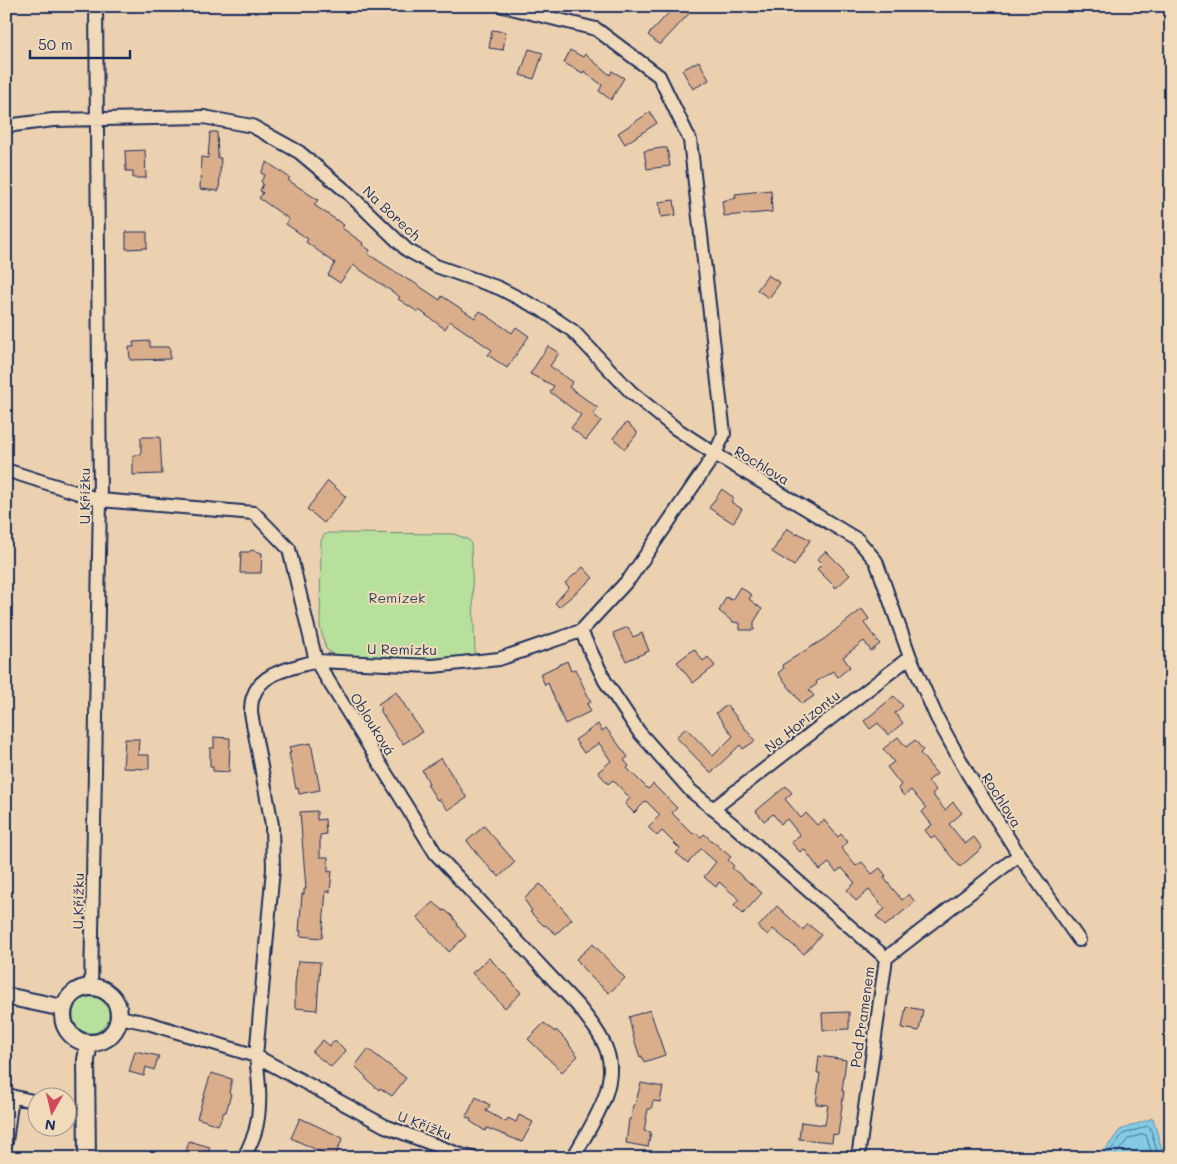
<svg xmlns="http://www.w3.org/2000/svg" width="1177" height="1164" font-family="Mali,sans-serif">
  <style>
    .green { fill: #b7e09c; stroke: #69887d }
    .water { fill: #83cbe4; stroke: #598dae }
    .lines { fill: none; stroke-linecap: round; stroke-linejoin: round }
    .shore { stroke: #456d94; stroke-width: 1 }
    .building { fill: #daad8b; stroke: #1b2f5e }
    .minor-casing { stroke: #1b2f5e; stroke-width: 16 }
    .tertiary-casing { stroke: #1b2f5e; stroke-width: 20 }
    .minor { stroke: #f1dab9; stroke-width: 12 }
    .tertiary { stroke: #f1dab9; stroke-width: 16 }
    .labels { text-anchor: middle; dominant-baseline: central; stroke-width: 4; stroke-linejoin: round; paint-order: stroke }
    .street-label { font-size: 14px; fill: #1b2f5e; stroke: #f1dab9 }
    .park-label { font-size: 14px; fill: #324a67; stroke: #f1dab9 }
  </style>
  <rect width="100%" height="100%" fill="#ecd1b0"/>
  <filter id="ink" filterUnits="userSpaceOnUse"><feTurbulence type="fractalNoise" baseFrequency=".02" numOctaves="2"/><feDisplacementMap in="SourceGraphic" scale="10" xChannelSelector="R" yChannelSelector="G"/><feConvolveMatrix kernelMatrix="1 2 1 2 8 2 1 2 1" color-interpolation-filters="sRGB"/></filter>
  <g filter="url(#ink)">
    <path class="green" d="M329 533 454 534 469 540 471 544 475 654 471 661 341 660 326 649 320 627 321 541 324 535Z
      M73 1015a18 18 0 1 1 36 0a18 18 0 1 1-36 0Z"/>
    <path class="water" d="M1153 1118 1164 1158H1099L1120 1130Z"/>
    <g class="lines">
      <path class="shore" d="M1105 1158 1123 1134 1148 1126 1150 1127 1159 1158
        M1113 1158 1128 1139 1143 1134 1146 1135 1153 1158"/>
    </g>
    <path class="building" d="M675 6H696L660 45 648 35Z
      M492 30 506 32 503 50 489 48Z
      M529 49 543 53 534 79 520 75Z
      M570 50 583 57 585 54 610 75 612 71 624 78 611 100 599 91 602 85 584 71 583 73 564 63Z
      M699 61 709 80 693 89 682 70Z
      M650 112 657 123 625 144 618 133Z
      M210 132H217L218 158H221L219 191 200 189 201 157 208 158Z
      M661 148H667L670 166 647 169 644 151Z
      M145 150 146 178H133V171H126L125 151Z
      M267 162 290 178 288 180 318 200 314 205 344 225 342 228 363 243 362 245 370 250 368 254 410 281V280L440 300 442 296 475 318 480 311 512 333 516 327 529 336 507 368 488 355 492 350 450 321 445 329 419 310 418 312 398 299 400 297 353 265 340 283 328 275 335 263 306 242 308 239 286 224 289 219 259 198 263 193 260 191 263 184 261 181 265 175 261 173Z
      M771 190 772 212 724 216 722 201 736 198 735 194Z
      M674 200 676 215 661 217 659 202Z
      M126 232H147V248L126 249Z
      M768 275 780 283 769 298 757 290Z
      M150 341V347H170V359L130 360 129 347H134L133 342Z
      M548 346 559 353 550 366 573 382 569 387 598 408 593 414 601 421 586 440 571 428 581 415 550 392 554 386 530 374Z
      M627 423 637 432V434L625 449 613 438 625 424Z
      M141 437H160L162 474 133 475V455H141Z
      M328 481 346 497 324 523 307 509Z
      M722 489 734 498 731 502 742 509 733 523 709 508Z
      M787 528 797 535 798 533 810 540 794 566 772 552Z
      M251 550 262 553 261 573H240L241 552H249Z
      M826 551 850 575 836 588 817 569 822 564 817 559Z
      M583 567 593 578 559 607 555 603 569 587 565 583Z
      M740 587 752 595 749 599 762 609 754 622V630H740V623L733 622 719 611 726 597 732 600Z
      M862 609 869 619 864 623 880 644 871 651 864 641 843 657 850 667 838 677 833 671 816 682 817 684 809 690 814 696 802 704 778 673 784 668 782 665 824 639Z
      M628 627 633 637 642 633 649 651 626 661 613 633Z
      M694 649 703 661 708 657 715 666 693 683 677 662Z
      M567 661 571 671 575 669 591 702 587 704 591 711 565 724 548 683 545 685 540 674Z
      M396 692 422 732 403 744 401 740H399L380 710 381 709 378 704Z
      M894 696 903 706 895 713 903 723 888 735 878 723 870 729 864 721Z
      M727 705 755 741 743 749 740 745 711 773 676 737 686 728 713 756 733 736 716 713Z
      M598 724 602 731 606 728 628 757 624 760 629 766 627 768 648 789 653 784 677 808 672 813 693 834 695 832 701 837 704 834 731 857 728 860 734 866 732 868 762 893 743 914 734 905 739 899 719 882 716 887 704 877 716 862 701 849 688 863 676 853 680 849 662 831 657 836 648 827 660 815 646 801 634 813 625 804 630 798 613 780 608 784 598 772 611 761 599 743 584 753 575 740Z
      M214 737 230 738 229 772 213 771V767H210V748H214Z
      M898 737 906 747 915 740 923 750 920 753 937 774 928 781 936 790 932 794 945 810 953 802 962 813 949 824 965 844 974 837 982 848 960 867 934 836 931 838 925 830 932 825 922 812 926 808 911 790 904 796 898 788 901 785 887 767 894 762 883 749Z
      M125 739H139L138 755H149V769L123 768Z
      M311 743 320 790 299 794 298 788 296 789 289 753H291L289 747Z
      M441 758 467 798 448 810 439 799 437 800 427 784 429 783 422 770Z
      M786 786 792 793 785 799 801 818 806 813 817 825 824 820 838 837 841 834 848 842 841 848 856 866 862 862 872 874 880 868 886 876 884 878 902 900 909 894 915 902 885 926 876 916 885 909 869 890 856 901 847 890 855 883 842 868 836 872 829 863 820 870 804 849 800 852 791 842 800 835 787 819 781 824 773 814 764 821 756 811Z
      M317 811V820L325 819 326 834 320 835V857H328V872L332 871 330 892 326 891 322 938 300 936 301 931H299L302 894H304V889H306L300 812Z
      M484 826 515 862 499 877 495 872 494 873 479 856 467 841Z
      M540 884 572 919 556 934 545 925 544 926 530 912 532 911 524 899Z
      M433 902 444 911 445 910 452 916 458 924 457 925 466 936 449 952 417 917Z
      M777 906 803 930 808 924 821 935 804 954 773 929 768 935 758 927Z
      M593 944 625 978 609 993 592 978 579 964 580 963 576 959Z
      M489 958 507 976 521 993 505 1008 472 973Z
      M298 961 320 962 317 1010 295 1008V984Z
      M906 1007 923 1010 919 1031 902 1028Z
      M650 1010 665 1055 644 1062 642 1056 640 1057 633 1036 629 1017Z
      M849 1012V1029L823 1030 822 1013Z
      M544 1023 555 1032 556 1030 570 1044 569 1045 578 1056 562 1072 528 1039Z
      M323 1040 330 1046 335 1040 346 1051 331 1067 312 1052Z
      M368 1049 406 1078 392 1096 380 1088 379 1090 366 1079V1077L355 1066Z
      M135 1051 159 1056 154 1070 146 1067 144 1076 129 1072Z
      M819 1056 846 1060 842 1091H844L838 1135 833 1134 832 1142 799 1139 801 1122 825 1125 828 1105 816 1104 820 1073H817Z
      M211 1073 232 1079 229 1093 231 1094 226 1112H224L218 1125 197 1118Z
      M641 1083 663 1087 660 1102 653 1101 651 1109H648L644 1131 651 1132 648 1147 626 1143 629 1119H631L633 1105H635Z
      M476 1097 490 1105 486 1111 506 1122 508 1118 516 1122 519 1115 533 1122 522 1142 487 1128 485 1131 470 1121 471 1119 466 1117Z
      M300 1118 343 1138 334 1158 291 1138Z
      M189 1141 210 1147 207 1158H191L185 1156Z"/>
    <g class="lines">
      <g class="minor-casing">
        <path id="minor" d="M503 6 596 29 659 76 690 140 724 434 715 454 858 540 876 561 910 657 937 718 968 774 1019 855 1079 940
          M6 126 53 120 204 117 252 126 299 152 347 192 407 250 436 266 499 288 542 310 573 331 631 392 675 428 715 454 630 578 581 631 499 659 433 666 316 661 289 549 254 513 100 500 6 470
          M581 631 605 681 639 732 691 791 732 824 886 958
          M713 809 910 657
          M91 987 100 500 96 6
          M119 1017 148 1023 256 1056 385 1126 461 1155 473 1158
          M6 1095 37 1102
          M6 1142 12 1096
          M244 1158C248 1149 252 1141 255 1132 262 1107 259 1081 256 1056L273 869 272 825 251 713C251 708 251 702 253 697 261 671 294 668 316 661L436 854 578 1006C589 1020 601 1034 607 1051 620 1087 589 1128 573 1158
          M858 1158 886 958 1019 855"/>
      </g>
      <g class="tertiary-casing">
        <path id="tertiary" d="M63 1015a28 28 0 1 1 56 0a28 28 0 1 1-56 0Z
          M6 996 63 1008
          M87 1158 86 1060 89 1043"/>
      </g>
      <use href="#minor" class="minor"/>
      <use href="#tertiary" class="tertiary"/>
    </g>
  </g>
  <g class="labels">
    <g class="street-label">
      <text transform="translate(392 213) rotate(43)">Na Borech</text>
      <text transform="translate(762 465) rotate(31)">Rochlova</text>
      <text transform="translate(84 496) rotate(-90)">U Křížku</text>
      <text transform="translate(402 649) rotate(1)">U Remízku</text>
      <text transform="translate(802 721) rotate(-38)">Na Horizontu</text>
      <text transform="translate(373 724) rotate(58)">Oblouková</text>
      <text transform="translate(1002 800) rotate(58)">Rochlova</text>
      <text transform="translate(78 901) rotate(-89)">U Křížku</text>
      <text transform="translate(862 1017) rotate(-82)">Pod Pramenem</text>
      <text transform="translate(425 1125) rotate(21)">U Křížku</text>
    </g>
    <g class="park-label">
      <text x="397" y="597">Remízek</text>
    </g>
  </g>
  <rect width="1177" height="1164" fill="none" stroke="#f1dab9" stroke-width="25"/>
  <rect x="12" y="12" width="1152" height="1139" fill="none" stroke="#1b2f5e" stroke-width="2" filter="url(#ink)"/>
  <g transform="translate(52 1112) rotate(188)"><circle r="24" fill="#f1dab9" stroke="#9b9695"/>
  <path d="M0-4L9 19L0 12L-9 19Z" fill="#d1495b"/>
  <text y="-8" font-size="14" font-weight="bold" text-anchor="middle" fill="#1b2f5e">N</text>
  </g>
  <path d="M30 50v8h100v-8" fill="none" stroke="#1b2f5e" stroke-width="2.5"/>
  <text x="38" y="50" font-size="15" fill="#1b2f5e" stroke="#f1dab9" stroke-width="4" paint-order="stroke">50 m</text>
</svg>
